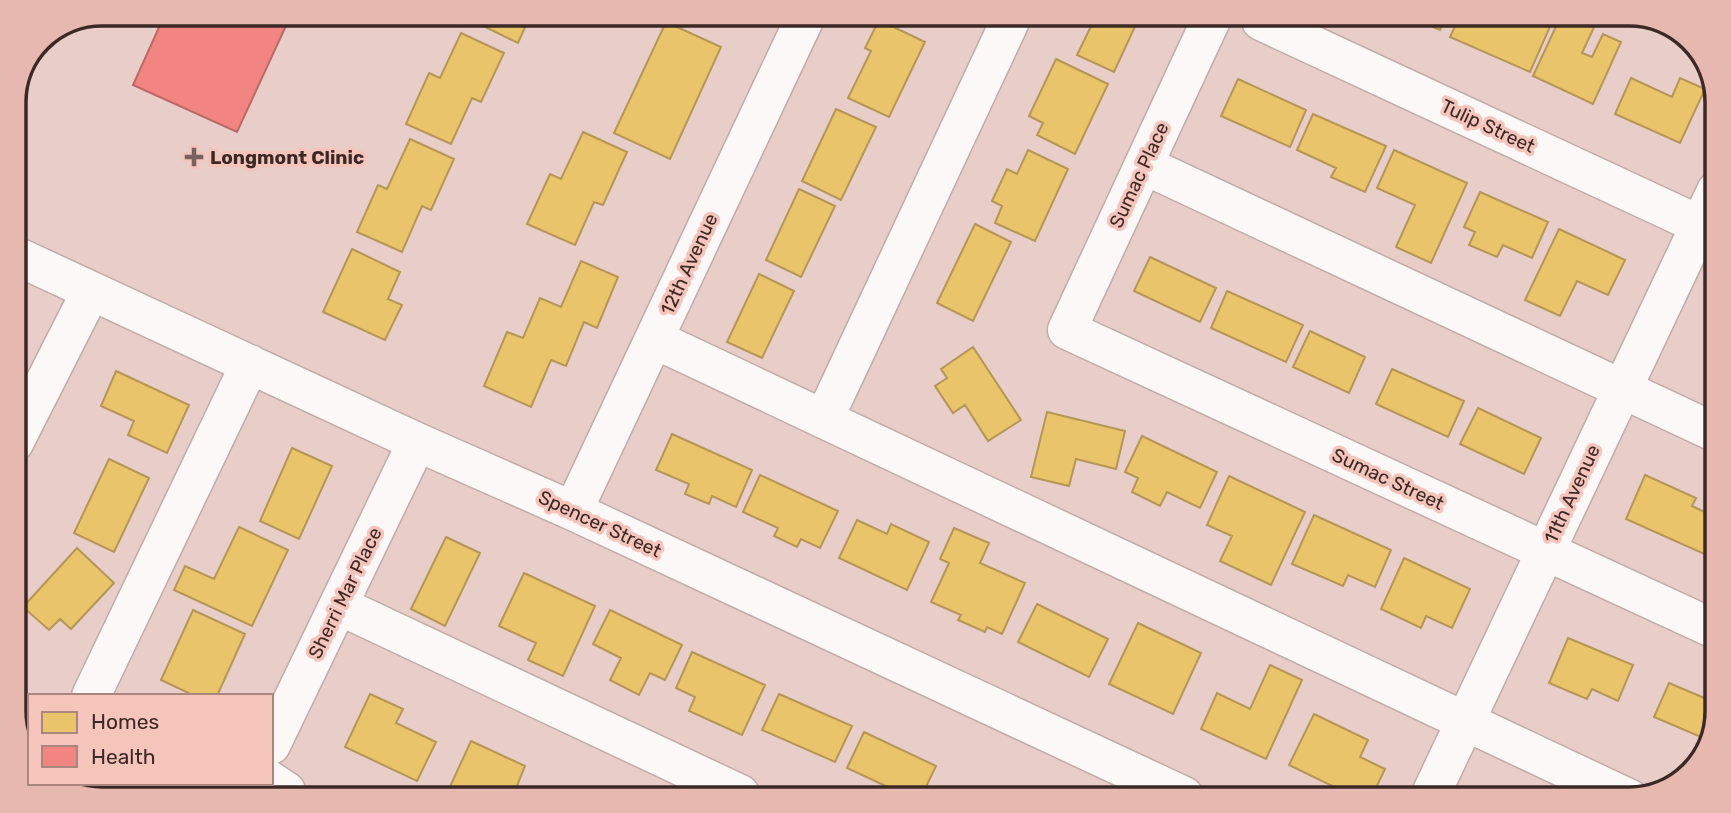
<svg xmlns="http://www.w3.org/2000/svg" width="1731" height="813" font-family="Rubik,sans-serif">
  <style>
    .homes { fill: #e9c46a; stroke: #b59656; stroke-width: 2 }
    .health { fill: #f28482; stroke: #bb6966; stroke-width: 2 }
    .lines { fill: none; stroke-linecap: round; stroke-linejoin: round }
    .minor-casing { stroke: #c1aca8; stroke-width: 41 }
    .minor { stroke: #fcf8f7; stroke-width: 38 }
    .poi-dot { fill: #78625f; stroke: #f5c4bb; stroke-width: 2.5 }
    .labels { text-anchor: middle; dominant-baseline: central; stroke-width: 7; stroke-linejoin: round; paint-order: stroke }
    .street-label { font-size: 19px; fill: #3c2926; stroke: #f5c4bb }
    .poi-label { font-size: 19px; font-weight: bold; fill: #3c2926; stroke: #f5c4bb; text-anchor: start }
    .rim { fill: none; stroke: #3c2926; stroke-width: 3.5 }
  </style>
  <rect width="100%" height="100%" fill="#e8cdc8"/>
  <path class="homes" d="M463 16H530L518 43Z
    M908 19H928L924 26Z
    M879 20 925 42 889 117 848 98 871 51 865 48Z
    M1094 20H1138L1114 72 1077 55Z
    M666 22 721 47 670 159 614 133Z
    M1421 22H1444L1440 30Z
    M1457 22H1552L1530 72 1450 37Z
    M1558 22 1596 23 1582 53 1592 57 1603 34 1621 42 1593 104 1533 76Z
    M461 33 504 53 481 102 472 98 451 144 406 124 429 73 440 78Z
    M1056 59 1108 84 1075 154 1037 135 1043 123 1029 116Z
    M1631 78 1672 97 1680 78 1705 89 1680 143 1615 114Z
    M1238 79 1306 110 1290 147 1221 116Z
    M836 109 876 127 841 200 802 181Z
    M1313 114 1386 146 1365 192 1331 177 1336 168 1297 150Z
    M583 132 627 152 603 205 594 202 575 245 527 224 550 174 561 179Z
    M410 139 454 159 431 210 422 206 402 252 357 232 378 185 387 189Z
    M1028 150 1068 169 1035 241 995 223 1002 206 992 201 1007 169 1017 174Z
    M1394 150 1467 183 1431 263 1396 247 1415 205 1377 188Z
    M799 189 835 206 801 277 766 260Z
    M1480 192 1548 222 1532 258 1503 245 1497 257 1469 245 1475 232 1464 227Z
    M975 224 1011 242 973 321 937 303Z
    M1559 229 1625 260 1608 295 1577 281 1560 316 1525 300Z
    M352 249 400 272 388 299 402 305 385 340 323 312Z
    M1150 257 1216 288 1200 322 1134 291Z
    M581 261 618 277 597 328 584 322 566 366 551 360 531 407 484 386 507 332 523 338 540 298 561 307Z
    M759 274 794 291 762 358 727 342Z
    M1227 291 1303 325 1286 362 1211 328Z
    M1310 331 1365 357 1349 393 1293 367Z
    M973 347 1021 420 988 441 965 405 953 413 935 386 947 378 941 369Z
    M1392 369 1464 401 1448 437 1376 404Z
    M116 371 189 405 167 453 128 435 134 421 101 406Z
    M1478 408 1541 438 1524 474 1460 444Z
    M1047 412 1125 431 1116 469 1076 459 1069 486 1031 477Z
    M672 434 752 470 736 507 712 496 709 504 685 494 689 484 656 470Z
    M1142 436 1217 472 1200 508 1167 492 1160 506 1132 492 1138 478 1125 472Z
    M292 448 332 466 299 539 260 521Z
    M109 459 149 478 114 552 74 533Z
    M760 475 838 511 820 548 801 539 797 547 774 536 778 528 743 512Z
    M1645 475 1696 498 1692 506 1711 515V557L1626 519Z
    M1229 476 1305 512 1271 585 1220 561 1232 536 1207 525Z
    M1314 515 1391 550 1375 587 1348 575 1343 586 1292 564Z
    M857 520 887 534 891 524 929 542 907 590 839 558Z
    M239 527 288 550 252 626 174 590 185 566 214 579Z
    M954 528 989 543 980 563 1025 583 1002 634 987 627 985 632 958 620 961 615 931 602 949 563 940 559Z
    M446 537 480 553 445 626 411 609Z
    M77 548 114 583 71 629 60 619 49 630 23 607Z
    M1404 558 1470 589 1452 628 1426 616 1421 628 1381 609Z
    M524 573 595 606 563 676 528 660 536 643 499 626Z
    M1037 604 1108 639 1089 677 1018 642Z
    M193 610 245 634 217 696H195L161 680Z
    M610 610 682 645 665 680 650 673 639 695 610 680 621 658 593 644Z
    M1138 623 1201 653 1173 714 1109 684Z
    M1568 638 1633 665 1618 701 1592 689 1587 699 1549 683Z
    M692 652 765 685 742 735 689 711 695 697 676 688Z
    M1270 665 1302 680 1266 759 1201 729 1217 693 1250 709Z
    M1669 683 1709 700 1708 740 1654 717Z
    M370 694 403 709 396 723 436 742 417 781 345 747Z
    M779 694 852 726 835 762 762 730Z
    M1314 714 1368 740 1360 757 1385 769 1371 798 1355 797 1289 765Z
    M864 732 936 766 922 795H905L847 768Z
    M471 741 525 766 514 793 448 791Z
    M91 783H165V791L91 790Z"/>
  <path class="health" d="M165 14 291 15 237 132 133 85Z"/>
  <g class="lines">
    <g class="minor-casing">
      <path id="minor" d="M1211 20 1067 330 1710 627
        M1261 21 1715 232
        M1144 165 1712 431
        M14 255 417 442 573 511 1184 796
        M654 339 1630 799
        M824 419 1011 19
        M14 443 91 291
        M573 511 805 18
        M340 606 740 794
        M91 696 250 364
        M271 745 417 442
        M271 781 286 791
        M1429 798 1716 191"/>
    </g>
    <use href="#minor" class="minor"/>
  </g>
  <path class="poi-dot" d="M190.5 146.5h7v7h7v7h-7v7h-7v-7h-7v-7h7z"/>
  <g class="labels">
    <g class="street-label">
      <text transform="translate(1488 126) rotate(25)">Tulip Street</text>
      <text transform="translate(1139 175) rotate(-65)">Sumac Place</text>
      <text transform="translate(689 264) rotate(-65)">12th Avenue</text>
      <text transform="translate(1388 479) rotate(25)">Sumac Street</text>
      <text transform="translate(1572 494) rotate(-65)">11th Avenue</text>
      <text transform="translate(600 524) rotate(25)">Spencer Street</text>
      <text transform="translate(345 593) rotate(-64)">Sherri Mar Place</text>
    </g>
    <g class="poi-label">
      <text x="210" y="157">Longmont Clinic</text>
    </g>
  </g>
  <path d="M0 0H1731V813H0ZM102 26H1629A76 76 0 0 1 1705 102V711A76 76 0 0 1 1629 787H102A76 76 0 0 1 26 711V102A76 76 0 0 1 102 26Z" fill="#e6b8af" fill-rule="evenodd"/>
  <path class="rim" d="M102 26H1629A76 76 0 0 1 1705 102V711A76 76 0 0 1 1629 787H102A76 76 0 0 1 26 711V102A76 76 0 0 1 102 26Z"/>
  <rect x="28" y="694" width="245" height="91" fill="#f5c4bb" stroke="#ab867f" stroke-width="2"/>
  <rect x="42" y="712" width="35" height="21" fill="#e9c46a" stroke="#ab867f" stroke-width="2"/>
  <text x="91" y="729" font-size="21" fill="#3c2926">Homes</text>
  <rect x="42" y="746" width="35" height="21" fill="#f28482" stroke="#ab867f" stroke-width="2"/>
  <text x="91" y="764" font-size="21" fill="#3c2926">Health</text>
</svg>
